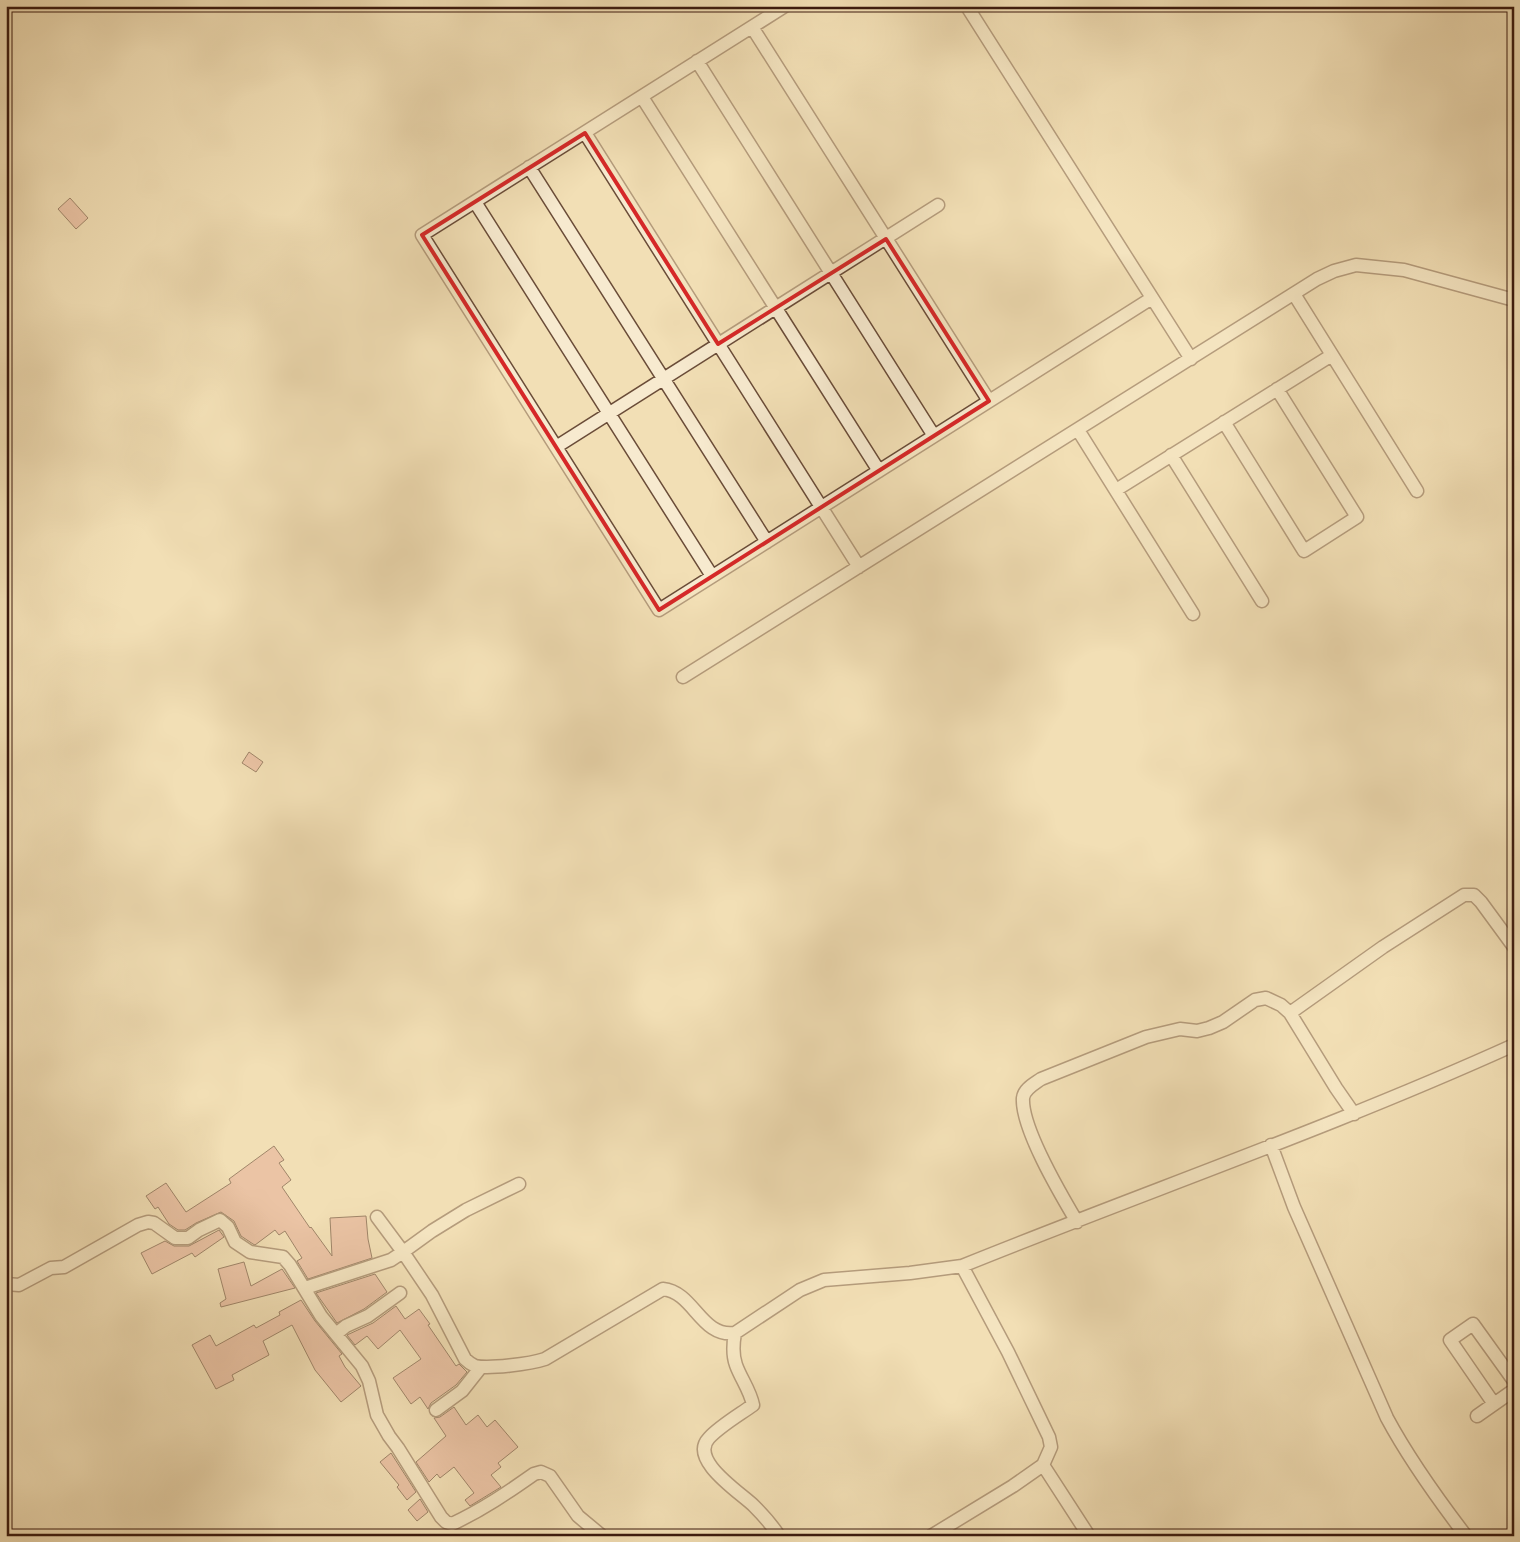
<svg xmlns="http://www.w3.org/2000/svg" width="1520" height="1542" font-family="'IM FELL French Canon',serif">
  <style>
    .building { fill: #e3a593; stroke: #3c1b0f }
    .lines { fill: none; stroke-linecap: round; stroke-linejoin: round }
    .street-casing { stroke: #6a4c38; stroke-width: 15 }
    .street { stroke: #f7eacf; stroke-width: 12 }
    .marked { fill: none; stroke: #d62828; stroke-width: 4; stroke-linejoin: round }
  </style>
  <rect width="100%" height="100%" fill="#f2dfb5"/>
  <filter id="stains"><feTurbulence type="fractalNoise" baseFrequency=".004" numOctaves="4"/><feColorMatrix values="0 0 0 0 .2 0 0 0 0 .09 0 0 0 0 .02 0 0 0 .5 -.17"/></filter>
  <radialGradient id="worn" r=".72"><stop offset=".6" stop-color="#630" stop-opacity="0"/><stop offset="1" stop-color="#630" stop-opacity=".3"/></radialGradient>
  <path class="building" d="M70 198 88 218 76 229 58 209Z
    M249 752 263 762 256 772 242 763Z
    M274 1146 284 1160 279 1163 291 1180 282 1187 310 1228 311 1227 332 1256 330 1218 366 1216 368 1239 372 1258 308 1279 297 1261 302 1258 285 1231 279 1235 275 1230 255 1245 253 1244 241 1236 234 1221 221 1212 196 1223 185 1230H178L169 1224 158 1207 155 1209 146 1196 166 1183 186 1212 231 1183 229 1179Z
    M219 1230 224 1237 195 1257 192 1253 152 1274 141 1253 165 1241 174 1246H189Z
    M244 1262 251 1286 282 1269 295 1288 221 1307 220 1303 226 1299 218 1269Z
    M375 1274 387 1292 364 1309 337 1323 316 1293Z
    M301 1300 315 1321 342 1354 339 1356 345 1367 361 1386 341 1402 315 1370 292 1325 263 1341 269 1355 232 1375 234 1380 216 1389 192 1345 210 1335 216 1346 254 1325 256 1328 280 1315 279 1312Z
    M396 1306 405 1319 419 1309 430 1324 428 1325 456 1366 459 1364 467 1372 456 1385 431 1403 428 1409 420 1397 411 1404 393 1378 421 1359 400 1330 378 1349 367 1336 355 1345 347 1335 373 1323Z
    M454 1407 466 1425 478 1415 487 1427 495 1420 518 1447 498 1463 501 1467 491 1475 501 1487 470 1506 465 1500 474 1493 454 1467 440 1478 437 1474 429 1482 416 1462 446 1436 434 1418 440 1417Z
    M391 1453 416 1492 407 1500 397 1487 399 1485 380 1462Z
    M420 1499 428 1512 417 1521 408 1510Z"/>
  <g class="lines">
    <g class="street-casing">
      <path id="street" d="M785 6 422 235 659 610 1152 298
        M968 8 1191 359
        M752 27 989 401
        M697 61 934 436
        M642 97 879 471
        M585 133 859 567
        M529 167 767 542
        M475 202 712 576
        M1294 294 1417 491
        M1224 422 1304 551 1357 517 1277 389
        M1078 430 1193 614
        M556 447 938 205
        M1171 455 1262 601
        M1116 490 1332 355
        M683 677 1317 279 1334 271 1356 265 1404 270 1514 300
        M1290 1013 1383 947 1464 895H1474L1481 902 1514 947
        M1271 1145 1294 1207 1387 1418C1409 1459 1437 1498 1466 1536
        M377 1217 403 1252 432 1231 466 1210 519 1184
        M1077 1222C1061 1195 1021 1128 1023 1098 1024 1089 1034 1084 1041 1079L1146 1037 1180 1029 1197 1031 1209 1028 1223 1022 1255 1000 1266 998 1281 1005 1290 1013 1336 1088 1354 1114
        M6 1284 19 1285 51 1268 64 1267 138 1225 148 1222 154 1223 175 1238H188L199 1230 220 1220 228 1227 235 1242 250 1252 283 1257 290 1265 321 1316 362 1366 369 1381 377 1415 389 1436 398 1448 441 1517 446 1522 452 1524C482 1510 507 1493 534 1474L541 1472 550 1476 578 1516 602 1536
        M305 1288 391 1260 403 1252 432 1295 465 1359C468 1362 471 1364 475 1366 489 1369 530 1364 545 1359L663 1289C694 1292 701 1338 735 1333L800 1290 824 1280 910 1273 962 1266C1145 1192 1333 1127 1514 1045
        M735 1333C733 1344 732 1354 736 1365 741 1379 750 1390 753 1405 739 1415 720 1426 709 1438 688 1460 741 1493 754 1506 763 1515 772 1525 779 1536
        M336 1334 346 1326 368 1316 400 1293
        M1494 1404 1450 1340 1473 1324 1514 1381
        M436 1410 462 1391 481 1367
        M1477 1416 1514 1390
        M1043 1465 1089 1536
        M931 1536 1013 1486 1043 1465 1051 1447 1049 1437 1008 1352 962 1266"/>
    </g>
    <use href="#street" class="street"/>
  </g>
  <path d="M0 0H1520V1542H0ZM585 133 718 344 886 239 989 401 659 610 422 235Z" fill="#f2dfb5" fill-opacity=".55" fill-rule="evenodd"/>
  <path class="marked" d="M585 133 718 344 886 239 989 401 659 610 422 235Z"/>
  <rect width="1520" height="1542" fill="none" stroke="#f2dfb5" stroke-width="25"/>
  <rect x="8" y="8" width="1505" height="1527" fill="none" stroke="#3c1b0f" stroke-width="2.5"/>
  <rect x="12" y="12" width="1495" height="1517" fill="none" stroke="#3c1b0f"/>
  <rect width="100%" height="100%" filter="url(#stains)"/>
  <rect width="100%" height="100%" fill="url(#worn)"/>
</svg>
